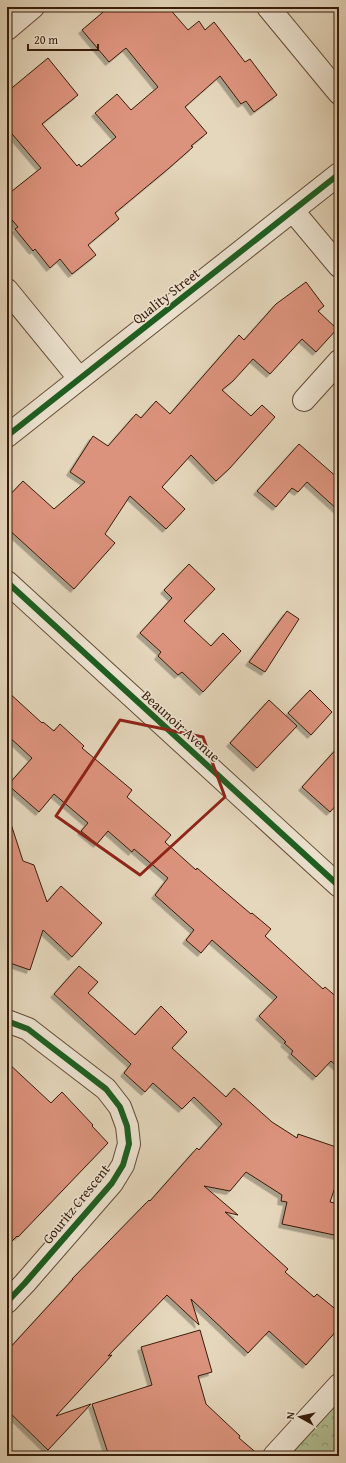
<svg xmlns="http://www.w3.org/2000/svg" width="346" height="1463" font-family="'Gentium Book Plus',serif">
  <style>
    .park { fill: url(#park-crowns); stroke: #746e4e }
    .building { fill: #dc937d; stroke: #381c0a; filter: url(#shadow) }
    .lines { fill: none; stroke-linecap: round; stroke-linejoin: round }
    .minor-casing { stroke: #634b36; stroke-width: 24 }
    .minor { stroke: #eee5d3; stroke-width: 22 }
    .cycleway-casing { stroke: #eee5d3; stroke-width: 8 }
    .cycleway { stroke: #1b5e20; stroke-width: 6 }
    .marked { fill: none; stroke: #8f2418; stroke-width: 3; stroke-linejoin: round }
    .labels { text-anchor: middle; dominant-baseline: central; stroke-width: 3; stroke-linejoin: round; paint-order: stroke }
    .street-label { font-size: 14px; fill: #381c0a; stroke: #eee5d3 }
  </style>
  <defs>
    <pattern id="park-crowns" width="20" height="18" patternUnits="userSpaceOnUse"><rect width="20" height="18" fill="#b1bf93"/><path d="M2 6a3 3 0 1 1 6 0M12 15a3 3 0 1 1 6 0" fill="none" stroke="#919a76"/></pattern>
    <filter id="shadow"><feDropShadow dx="-3.5" dy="3.5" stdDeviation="0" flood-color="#0004"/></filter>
  </defs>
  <rect width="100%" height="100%" fill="#e5d7bc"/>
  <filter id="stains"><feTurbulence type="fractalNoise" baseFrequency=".005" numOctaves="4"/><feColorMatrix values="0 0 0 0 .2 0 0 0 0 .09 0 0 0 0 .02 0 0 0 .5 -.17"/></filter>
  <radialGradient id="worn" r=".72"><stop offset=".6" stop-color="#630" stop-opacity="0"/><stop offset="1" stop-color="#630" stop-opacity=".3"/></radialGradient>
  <path class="park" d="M339 1401V1456H290Z"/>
  <path class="building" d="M109 7H168L188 30 199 21 205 30 214 22 245 62 250 59 277 95 254 112 246 101 241 104 220 76 185 107 207 133 191 146 193 147 168 169 115 213 119 219 88 245 96 255 72 274 60 259 50 268 35 249 33 251 15 229 18 227 7 214V195L41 168 7 128V92L48 58 78 95 42 124 77 166 79 164 81 167 116 137 95 113 117 94 131 110 158 87 126 48 109 62 82 30Z
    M306 282 324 306 318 311 337 329 316 352 302 339 270 374 253 359 233 381 222 390 251 416 262 405 275 417 230 468 216 481 191 455 162 487 185 509 166 529 130 496 105 534 115 543 74 589 7 528V498L23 481 54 509 85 482 70 472 93 436 108 446 136 414 141 418 156 401 170 414 239 335 244 340 276 304Z
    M299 444 339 479V511L307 482 298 492 292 488 276 507 257 491Z
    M189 564 215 589 184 621 211 646 223 633 241 651 203 692 182 672 178 675 158 656 161 652 140 633 172 598 164 590Z
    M287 611 299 619 265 672 249 662Z
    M310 690 332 712 311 735 288 713Z
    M7 691 42 723 43 722 54 731 60 724 84 746 82 748 132 790 127 797 171 835 165 842 196 870 197 868 251 914 252 913 271 929 265 936 323 989 325 987 339 999V1068L331 1061 316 1077 291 1054 293 1051 284 1043 286 1042 259 1016 277 997 212 940 201 953 186 940 194 930 155 895 168 878 134 849 132 852 108 831 97 844 81 831 88 823 54 794 39 812 8 785 32 758 7 735Z
    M269 700 297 726 257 768 230 743Z
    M339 746V802L330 812 302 787Z
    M11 824 23 861 34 865 47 902 61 886 102 923 72 957 43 930 30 970 7 962V825Z
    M79 966 98 982 88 993 135 1035 161 1006 187 1032 172 1048 226 1097 234 1088 272 1122 297 1138 298 1134 339 1148V1176L330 1202 339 1204V1236L282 1224 287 1202 281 1201 282 1195 246 1172 230 1191 204 1186 238 1215 225 1212 288 1269 285 1272 314 1297 317 1294 339 1312V1328L306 1365 269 1331 248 1353 191 1299 199 1325 167 1295 108 1356 112 1355 56 1416 91 1404 48 1450 7 1410V1351L73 1279H72L149 1200 150 1201 197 1148 199 1150 222 1124 194 1097 182 1109 153 1083 145 1092 124 1073 131 1064 54 994Z
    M7 1062 51 1103 62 1092 93 1125 92 1126 108 1143 18 1237 17 1236 7 1246Z
    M200 1330 212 1372 198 1376 206 1404 240 1436 239 1438 260 1456H109L92 1404 152 1385 141 1347Z"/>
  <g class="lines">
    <g class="minor-casing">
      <path id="minor" d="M268 7 339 93
        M7 29 33 7
        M293 211 339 266
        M7 290 79 378
        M304 400 339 361
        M7 436 339 174
        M7 582 339 886
        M7 1021 28 1029 46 1043 106 1089 120 1107 127 1126 129 1144 123 1165 112 1183 25 1283 7 1302
        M274 1456 339 1385"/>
    </g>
    <use href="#minor" class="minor"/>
    <g class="cycleway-casing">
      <path id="cycleway" d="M7 436 339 174
        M7 582 339 886
        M7 1021 28 1029 46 1043 106 1089 120 1107 127 1126 129 1144 123 1165 112 1183 25 1283 7 1302"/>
    </g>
    <use href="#cycleway" class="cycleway"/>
  </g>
  <path class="marked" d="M120 720 203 737 225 797 140 875 56 816Z"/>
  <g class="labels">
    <g class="street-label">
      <text transform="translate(166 296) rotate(-38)">Quality Street</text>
      <text transform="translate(181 726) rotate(42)">Beaunoir Avenue</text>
      <text transform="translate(76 1204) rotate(-51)">Gouritz Crescent</text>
    </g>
  </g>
  <rect width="346" height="1463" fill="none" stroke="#e5d7bc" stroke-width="24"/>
  <rect x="8" y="8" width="330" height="1447" fill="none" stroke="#381c0a" stroke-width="2"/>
  <rect x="12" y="12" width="322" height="1439" fill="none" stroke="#381c0a"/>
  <g transform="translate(300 1417) rotate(278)" stroke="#eee5d3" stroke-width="3" paint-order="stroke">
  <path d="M0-3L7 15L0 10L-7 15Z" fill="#381c0a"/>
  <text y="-6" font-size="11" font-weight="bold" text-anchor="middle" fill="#381c0a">N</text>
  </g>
  <path d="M28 44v6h70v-6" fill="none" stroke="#381c0a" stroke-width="2"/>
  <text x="34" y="44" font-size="12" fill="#381c0a" stroke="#eee5d3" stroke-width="3" paint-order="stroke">20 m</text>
  <rect width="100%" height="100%" filter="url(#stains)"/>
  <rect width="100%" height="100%" fill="url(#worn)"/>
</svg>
